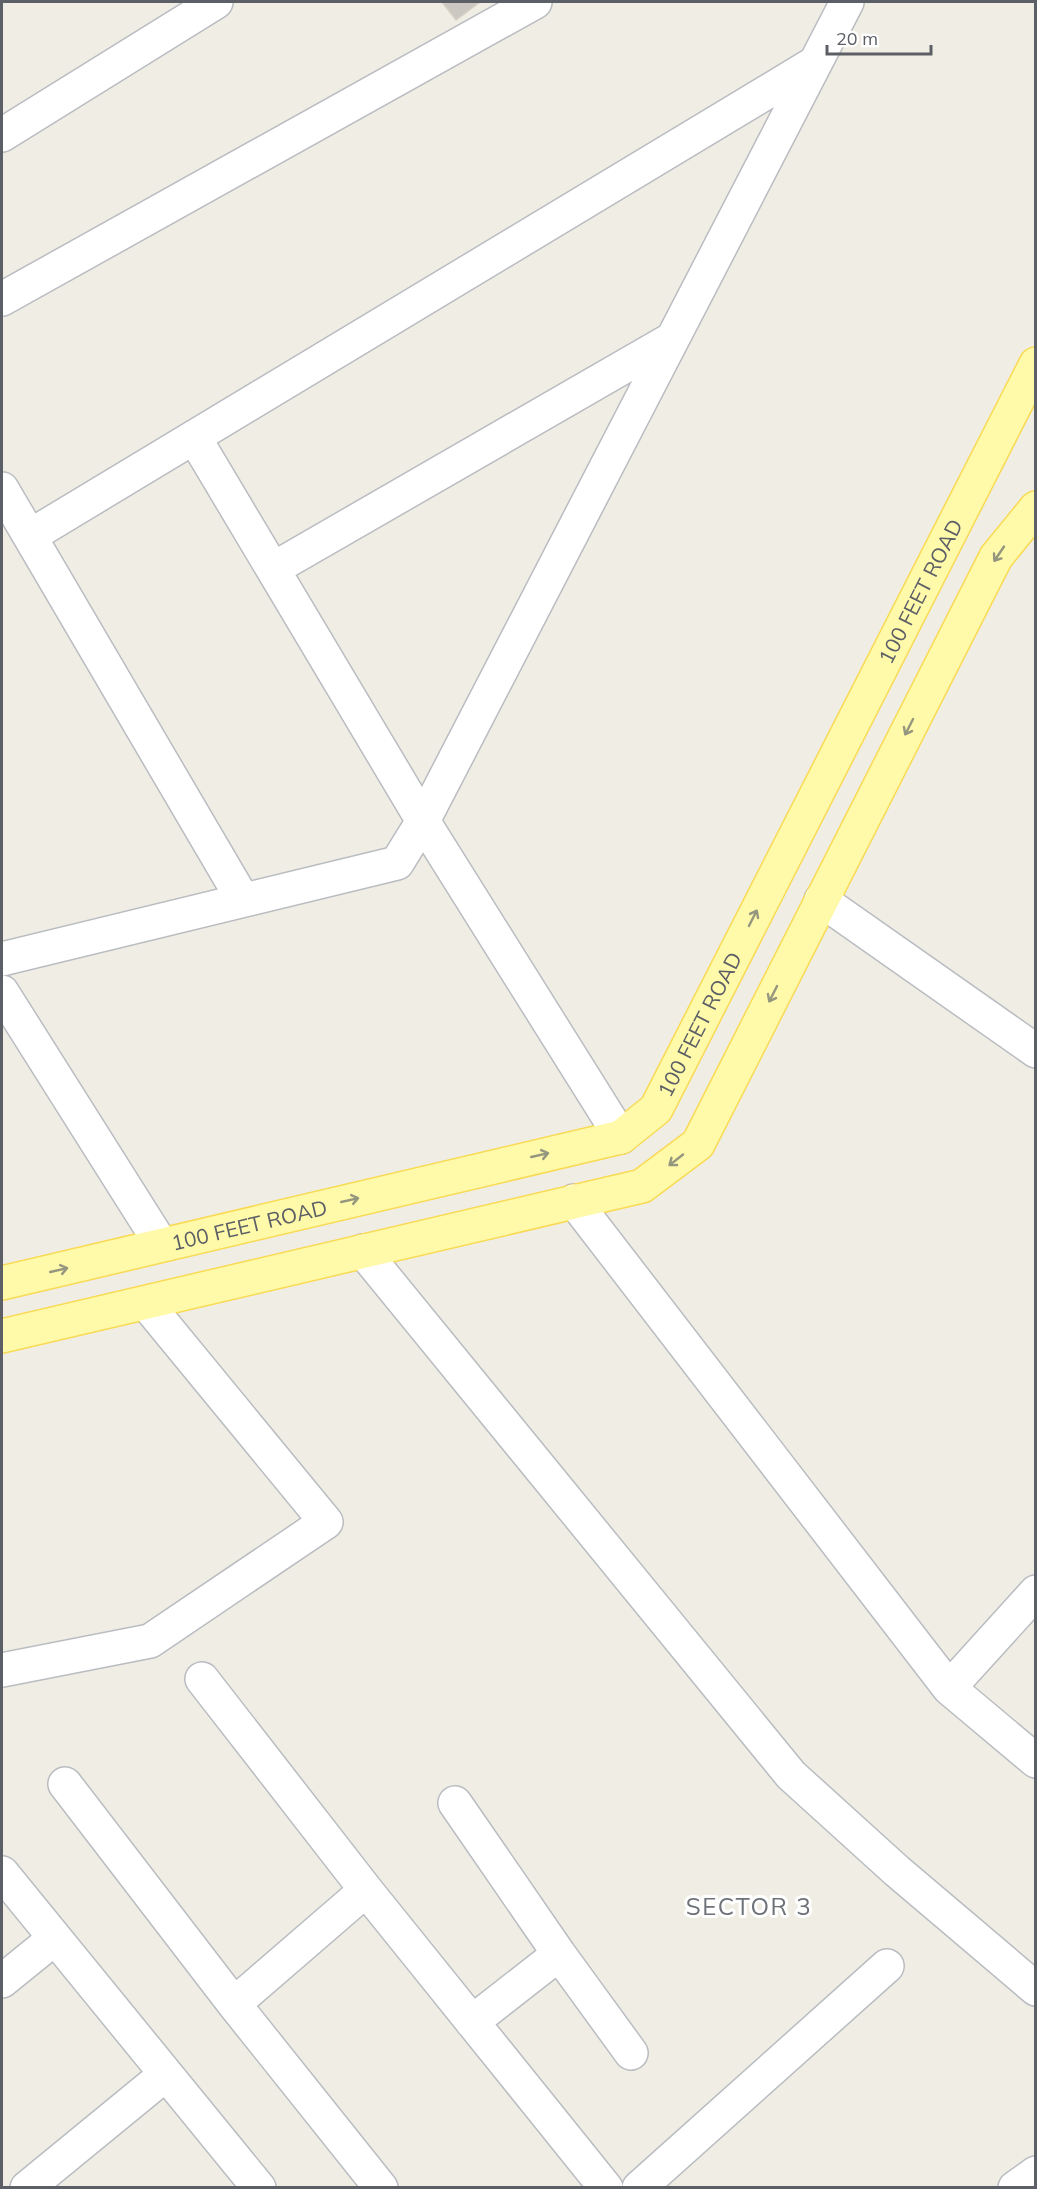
<svg xmlns="http://www.w3.org/2000/svg" width="1037" height="2189" font-family="Mulish,sans-serif">
  <style>
    .building { fill: #cbc8c1; stroke: #d5d1c2; stroke-width: 1.5 }
    .lines { fill: none; stroke-linecap: round; stroke-linejoin: round }
    .minor-casing { stroke: #b9bcc1; stroke-width: 36 }
    .major-casing { stroke: #f9da54; stroke-width: 36 }
    .minor { stroke: #fff; stroke-width: 33 }
    .major { stroke: #fff9aa; stroke-width: 33 }
    .oneway { stroke: #95967e }
    .labels { text-anchor: middle; dominant-baseline: central; stroke-width: 6; stroke-linejoin: round; paint-order: stroke }
    .street-label { font-size: 21px; fill: #5c6066; stroke: #fff }
    .quarter-label { font-size: 24px; letter-spacing: 1.5px; fill: #6d7178; stroke: #fff }
  </style>
  <rect width="100%" height="100%" fill="#f0eee4"/>
  <path class="building" d="M442 2H480L456 20Z"/>
  <g class="lines">
    <g class="minor-casing">
      <path id="minor" d="M2 135 216 2
        M2 299 535 2
        M194 437 423 821 621 1137
        M2 489 243 900
        M30 536 815 63
        M273 569 672 339
        M821 900 1036 1051
        M2 959 397 863 423 821 847 2
        M2 992 161 1244
        M574 1201 949 1688 1036 1761
        M363 1251 791 1775 897 1871 1036 1989
        M2 1670 150 1641 326 1522 146 1303
        M202 1679 366 1890 606 2188
        M949 1688 1036 1592
        M65 1784 234 2004 381 2188
        M455 1803 559 1954 631 2053
        M2 1873 259 2188
        M2 1981 55 1938
        M234 2004 366 1890
        M472 2022 559 1954
        M27 2188 166 2074
        M639 2188 887 1966
        M1015 2188 1036 2173"/>
    </g>
    <g class="major-casing">
      <g id="major">
        <path id="s1" d="M2 1283 621 1137 656 1109 1036 364"/>
        <path d="M2 1336 642 1186 698 1144 996 557 1036 508"/>
      </g>
    </g>
    <use href="#minor" class="minor"/>
    <use href="#major" class="major"/>
  </g>
  <defs><path id="oneway-shaft" d="M-6 0H5M1.5-3L5.5 0L1.5 3" fill="none" stroke-width="1.6" stroke-linecap="round" stroke-linejoin="round" transform="scale(1.5)"/></defs>
  <g class="oneway">
    <use href="#oneway-shaft" transform="translate(999 554) rotate(124)"/>
    <use href="#oneway-shaft" transform="translate(909 727) rotate(117)"/>
    <use href="#oneway-shaft" transform="translate(753 918) rotate(-63)"/>
    <use href="#oneway-shaft" transform="translate(773 994) rotate(117)"/>
    <use href="#oneway-shaft" transform="translate(540 1155) rotate(-13)"/>
    <use href="#oneway-shaft" transform="translate(676 1160) rotate(142)"/>
    <use href="#oneway-shaft" transform="translate(350 1200) rotate(-13)"/>
    <use href="#oneway-shaft" transform="translate(59 1270) rotate(-13)"/>
  </g>
  <g class="labels">
    <g class="street-label">
      <text stroke="none"><textPath href="#s1" startOffset="1262">100 FEET ROAD</textPath></text>
      <text stroke="none"><textPath href="#s1" startOffset="776">100 FEET ROAD</textPath></text>
      <text stroke="none"><textPath href="#s1" startOffset="254">100 FEET ROAD</textPath></text>
    </g>
    <g class="quarter-label">
      <text x="749" y="1906">SECTOR 3</text>
    </g>
  </g>
  <rect width="1037" height="2189" fill="none" stroke="#5c6066" stroke-width="6"/>
  <path d="M827 45v9h104v-9" fill="none" stroke="#5c6066" stroke-width="3"/>
  <text x="836" y="45" font-size="18" fill="#5c6066" stroke="#ffffff" stroke-width="4.5" paint-order="stroke">20 m</text>
</svg>
